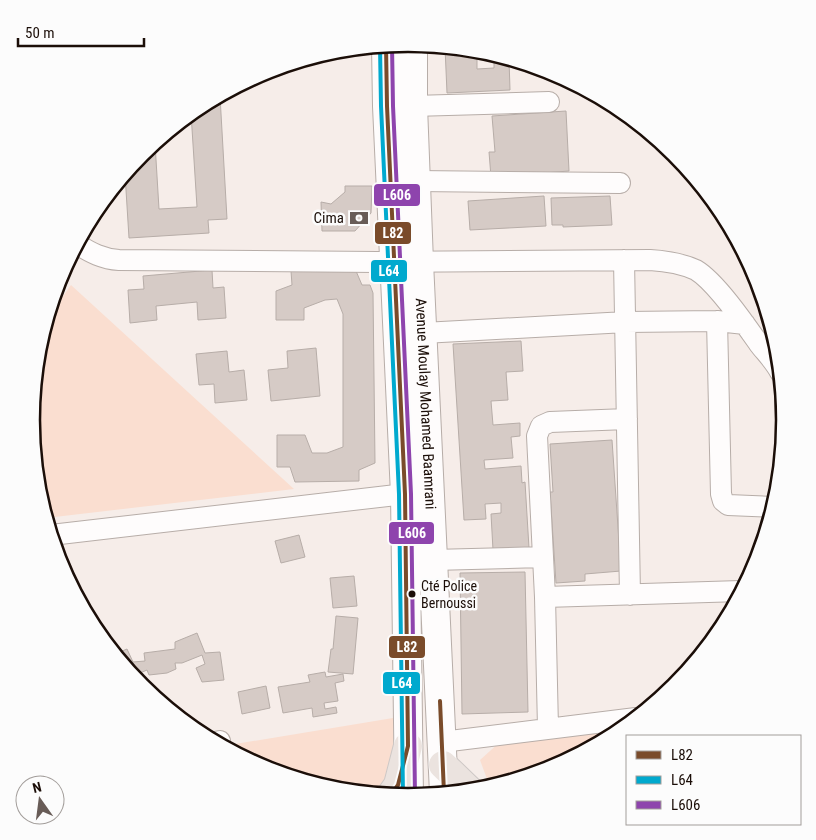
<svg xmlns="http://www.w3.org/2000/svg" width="816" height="840" font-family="'Roboto Condensed',sans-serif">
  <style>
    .green { fill: #faded0 }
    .building { fill: #d6cbc6; stroke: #b7ada8 }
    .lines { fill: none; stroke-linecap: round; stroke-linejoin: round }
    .street-casing { stroke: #b7ada8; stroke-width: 22 }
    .secondary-casing { stroke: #b7ada8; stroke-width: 30 }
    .primary-casing { stroke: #cec8c6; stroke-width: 30 }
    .street { stroke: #fefcfc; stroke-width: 20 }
    .secondary { stroke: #fefcfc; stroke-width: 28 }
    .primary { stroke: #ebe3df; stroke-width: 28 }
    .bus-1-casing { stroke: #fcfcfc; stroke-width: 8 }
    .bus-2-casing { stroke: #fcfcfc; stroke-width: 8 }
    .bus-3-casing { stroke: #fcfcfc; stroke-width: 8 }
    .bus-1 { stroke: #7a4b2a; stroke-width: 4 }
    .bus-2 { stroke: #00a9ce; stroke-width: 4 }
    .bus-3 { stroke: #8e44ad; stroke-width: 4 }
    .bus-dot { fill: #1b0e08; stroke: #fcfcfc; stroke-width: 2 }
    .labels { text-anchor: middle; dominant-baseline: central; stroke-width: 5; stroke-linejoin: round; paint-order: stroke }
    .bus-label { font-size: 14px; fill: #1b0e08; stroke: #fcfcfc; text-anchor: start }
    .poi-label { font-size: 15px; fill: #1b0e08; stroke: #fcfcfc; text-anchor: end }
    .street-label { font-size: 15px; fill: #1b0e08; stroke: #fcfcfc }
    .rim { fill: none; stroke: #1b0e08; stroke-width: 2.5 }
    .line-badge { stroke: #fcfcfc; stroke-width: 2 }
    .badge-label { font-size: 14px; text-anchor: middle; font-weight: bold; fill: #fff }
  </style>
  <rect width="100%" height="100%" fill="#f6ede9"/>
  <path class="green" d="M71 285 294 489 46 518 38 493 31 420 39 346 47 319Z
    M393 718V772L372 793 334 789 264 768 223 746Z
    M625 727 617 733 552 768 498 785 487 779 480 760 501 741Z"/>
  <path class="building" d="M445 47 489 53V56H477V69L494 68V60L509 59 510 90 447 93Z
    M220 96 227 219 208 220 209 233 129 238 125 174 142 153 155 143 159 209 197 207 191 113 199 107Z
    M566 111 569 171 491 177 489 152H495L492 116Z
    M345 186H372L371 213 355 231H322L321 202 331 204 345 192Z
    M544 196 546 226 470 230 468 201Z
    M610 196 612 225 563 227V225H552L551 198Z
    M212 270 213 288 224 287 226 318 198 320 197 302 156 306 157 320 130 323 128 290 144 289 143 276Z
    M291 271H356L362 285H370L373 293 375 463 359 470V481L295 482 290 467H277V435H305L312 453H327L343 447V314L337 299 325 300 304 308V320H276V291L292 285Z
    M521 341 523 371 506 372 508 400 491 401 493 425 520 423V436L511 437 513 458 484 460 485 469 521 466 522 483 525 482 529 548 493 550 491 514 501 513V503L485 504 486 519 464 520 453 344Z
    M316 348 320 396 271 401 268 370 288 368 287 351Z
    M227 351 229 372 244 370 247 400 215 403 214 384 199 385 196 354Z
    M612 440 621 571 585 574V581L556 583 550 492H553L550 444Z
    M299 535 305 557 281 563 275 541Z
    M525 572 528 712 462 714 460 573Z
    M354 576 357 606 333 608 330 578Z
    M336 616 358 618 353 674 328 672 331 649H333Z
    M197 633 205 653 220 652 224 680 202 682 196 668 205 664 202 655 182 663H175L176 669 167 673 149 675 147 670 133 676 115 654 127 649 133 662 145 661 144 653 175 649V642Z
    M325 672 326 677 343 674 344 681 335 683 338 701 324 703 325 709 336 707 337 713 313 717 312 708 283 713 278 687 310 682 308 675Z
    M266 686 270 708 242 714 238 692Z"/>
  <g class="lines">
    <g class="street-casing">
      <path id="street" d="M413 106 549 102
        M416 181 620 183
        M77 244C91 253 103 259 119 260L378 262 650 260C666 261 681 263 696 270 716 282 745 324 759 344 766 353 775 362 780 372
        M624 260 630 595
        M717 321 721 494 723 501 728 505 774 507
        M423 333 626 322 717 321 745 324
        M51 535 405 494
        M433 560 542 557
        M545 597 741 591
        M548 728 545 597 537 436 541 426 550 422 627 419
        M215 742 220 741
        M442 742 636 718"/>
    </g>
    <g class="secondary-casing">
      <g id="secondary">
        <path id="s1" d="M413 44V106L419 262 444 793"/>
        <path d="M386 45 387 106 405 494 409 797"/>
      </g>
    </g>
    <g class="primary-casing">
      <path id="primary" d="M443 765 470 791
        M391 795 398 785 408 746"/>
    </g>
    <use href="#street" class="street"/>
    <use href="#secondary" class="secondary"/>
    <use href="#primary" class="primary"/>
    <g class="bus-1-casing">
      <path id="bus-1" d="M386 45 387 106 405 494 408 746 398 785 391 795
        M440 701 444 793"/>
    </g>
    <g class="bus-2-casing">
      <path id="bus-2" d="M380 46 381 106 399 494 403 796"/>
    </g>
    <g class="bus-3-casing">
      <path id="bus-3" d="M392 45 393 106 411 494 415 796"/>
    </g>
    <use href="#bus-1" class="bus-1"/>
    <use href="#bus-2" class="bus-2"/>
    <use href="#bus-3" class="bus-3"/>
  </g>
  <defs>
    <g id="bank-bare" transform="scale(1.5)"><path d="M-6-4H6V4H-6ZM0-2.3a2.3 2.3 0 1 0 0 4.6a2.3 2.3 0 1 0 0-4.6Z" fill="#685c57" stroke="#fcfcfc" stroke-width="2.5" paint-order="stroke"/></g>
  </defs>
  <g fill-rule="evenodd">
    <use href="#bank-bare" x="359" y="218"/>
  </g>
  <circle class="bus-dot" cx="412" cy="594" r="4.5"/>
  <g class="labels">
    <g class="bus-label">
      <text x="421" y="586">Cté Police<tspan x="421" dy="17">Bernoussi</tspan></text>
    </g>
    <g class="poi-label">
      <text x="344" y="218">Cima</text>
    </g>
    <g class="street-label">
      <text stroke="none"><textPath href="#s1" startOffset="360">Avenue Moulay Mohamed Baamrani</textPath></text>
    </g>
  </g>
  <path d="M0 0H816V840H0ZM40 420a368 368 0 1 1 736 0a368 368 0 1 1-736 0Z" fill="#fcfcfc" fill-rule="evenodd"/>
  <path class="rim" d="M40 420a368 368 0 1 1 736 0a368 368 0 1 1-736 0Z"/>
  <g class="line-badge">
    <rect x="373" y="183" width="48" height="24" rx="5" fill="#8e44ad"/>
    <rect x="374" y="221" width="38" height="24" rx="5" fill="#7a4b2a"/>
    <rect x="370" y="259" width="38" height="24" rx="5" fill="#00a9ce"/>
    <rect x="388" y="521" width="47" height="24" rx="5" fill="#8e44ad"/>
    <rect x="388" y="635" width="38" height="24" rx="5" fill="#7a4b2a"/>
    <rect x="382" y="671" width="39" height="24" rx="5" fill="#00a9ce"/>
  </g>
  <g class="badge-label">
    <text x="397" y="200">L606</text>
    <text x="393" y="238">L82</text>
    <text x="389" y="276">L64</text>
    <text x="412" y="538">L606</text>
    <text x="407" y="652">L82</text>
    <text x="402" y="688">L64</text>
  </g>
  <rect x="626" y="735" width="175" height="90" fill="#fcfcfc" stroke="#a29d9a"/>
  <rect x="636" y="751" width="25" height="8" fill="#7a4b2a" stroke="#a29d9a"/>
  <text x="671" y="760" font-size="15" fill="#1b0e08">L82</text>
  <rect x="636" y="776" width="25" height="8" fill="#00a9ce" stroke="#a29d9a"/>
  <text x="671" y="785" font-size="15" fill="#1b0e08">L64</text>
  <rect x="636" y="801" width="25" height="8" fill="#8e44ad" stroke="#a29d9a"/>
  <text x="671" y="810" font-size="15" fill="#1b0e08">L606</text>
  <g transform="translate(40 800) rotate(346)"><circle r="24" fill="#fcfcfc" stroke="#a29d9a"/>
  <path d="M0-4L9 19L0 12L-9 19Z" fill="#685c57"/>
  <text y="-8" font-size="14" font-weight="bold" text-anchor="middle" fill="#1b0e08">N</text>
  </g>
  <path d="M18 38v8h126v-8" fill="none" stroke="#1b0e08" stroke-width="2.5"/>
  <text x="25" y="38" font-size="15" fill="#1b0e08" stroke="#fcfcfc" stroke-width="4" paint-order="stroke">50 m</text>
</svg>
